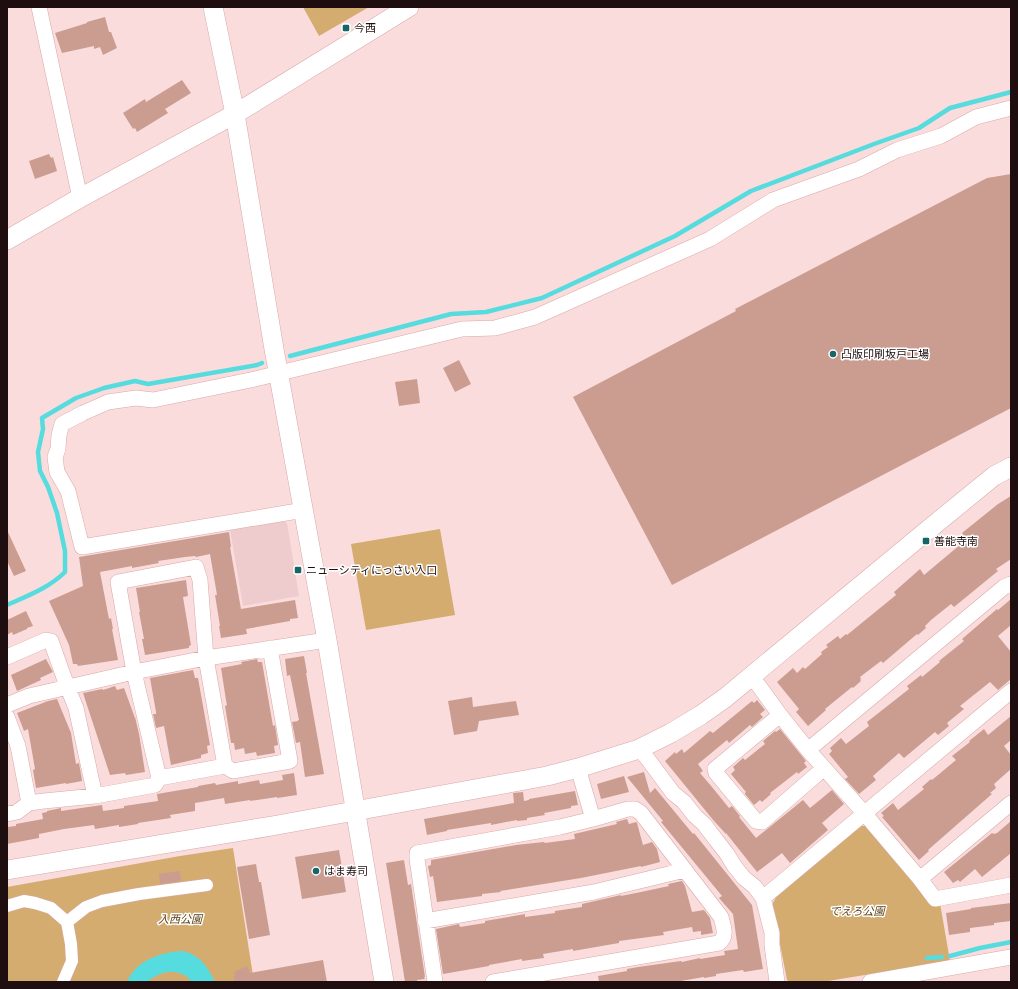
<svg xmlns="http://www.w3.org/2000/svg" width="1018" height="989" font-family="'PT Serif','Noto Sans JP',serif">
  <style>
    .built { fill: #eecbcc }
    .green { fill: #d4ac70 }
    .water { fill: #56dcde }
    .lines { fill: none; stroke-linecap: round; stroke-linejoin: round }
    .stream { stroke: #56dcde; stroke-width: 4.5 }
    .building { fill: #ca9d90 }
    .pedestrian-casing { stroke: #d9a8a9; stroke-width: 13 }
    .minor-casing { stroke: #d9a8a9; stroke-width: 16 }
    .tertiary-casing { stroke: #d9a8a9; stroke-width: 20 }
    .pedestrian { stroke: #fff; stroke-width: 12 }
    .minor { stroke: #fff; stroke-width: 15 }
    .tertiary { stroke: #fff; stroke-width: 19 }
    .poi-dot { fill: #176667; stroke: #fff; stroke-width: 1.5 }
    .labels { text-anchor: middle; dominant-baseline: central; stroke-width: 3; stroke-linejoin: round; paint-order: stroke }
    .poi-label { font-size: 11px; fill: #1f0e0f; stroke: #fff; text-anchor: start }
    .park-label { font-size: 11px; font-style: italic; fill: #5e4317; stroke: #fff }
  </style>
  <rect width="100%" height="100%" fill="#fbdcdc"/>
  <path class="built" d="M282 520 287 523 299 596 243 606 230 529Z"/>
  <path class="green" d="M303 7H369L319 36Z
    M440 529 455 615 366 630 351 544Z
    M861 826H867L940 903 950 961 822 982H790L787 980 780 944 772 910 773 903 777 895Z
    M233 848 254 982H7V887L180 856Z"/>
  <path class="water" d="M183 951C201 956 207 966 215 982H191C189 978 188 977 184 975 172 968 157 973 147 982H127C136 960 161 952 183 951Z"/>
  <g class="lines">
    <path class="stream" d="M290 356 451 314 486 312 542 298 675 236 751 191 874 144 919 128 950 108 1011 92
      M7 605C27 596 49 588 65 572V551L57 513 48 487 40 471 38 452 43 429 42 418 76 398 104 388 135 381 148 384 257 365 262 363
      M950 956 980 948 1011 942
      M927 958 942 957"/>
  </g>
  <path class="building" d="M105 17 109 32H111L117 48 103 55 100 47 94 49V46L62 53 55 33 87 23V22Z
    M182 80 191 93 165 109 168 113 137 132 135 128 133 129 123 113 145 99 146 102Z
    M49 154 51 158 53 157 57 171 35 179 29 161Z
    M1011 174V408L672 585 573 397 736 311 735 309 987 178Z
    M459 360 471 384 455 392 443 368Z
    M417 379 420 403 399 406 395 382Z
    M1011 496V559L996 569 998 571 954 607 951 604 931 620 925 626 926 628 918 635 917 634 883 663 881 661 860 677 861 679 860 680 861 681 853 688 852 687 825 709 826 710 808 726 796 712 799 709 777 682 793 668 797 673 803 667 805 669 822 654 821 652 828 647 826 645 838 636 840 639 846 634 847 635 896 595 894 592 920 569 924 575 967 539 962 533 998 504Z
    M7 530 26 571 14 576 7 561Z
    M229 532 231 547H230L241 609 295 600 298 618 290 619V621L246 629 247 634 221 638 219 626H220L215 595H217L210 554 196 557 195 556 185 557 158 561 159 563 132 568V566L100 572 109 619 111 618 113 629H112L118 660 78 666 77 664H73L69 645 49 601 83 586 79 557Z
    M186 580 188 596 183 597 191 645 189 646V648L145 655 142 639H144L139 612H140L136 588Z
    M1011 599V625L998 636 1011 652V679L998 690 990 682 960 706 964 709 947 723 949 726 938 735 935 732 904 758 899 753 873 776 876 780 859 794 845 779 848 777 829 754 832 751 830 748 841 738 846 744 869 726 867 722 909 689 907 686 921 675 922 677 940 662 939 661 964 641 962 639 997 609 998 610Z
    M26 611 33 626 27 628V629L13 635 12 632 7 635V620Z
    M304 656 307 673H306L324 774 305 777 300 742 296 743 292 722 298 721V720H299L290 675 287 676 285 659Z
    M46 659 53 672 40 678 41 680 17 691 11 675Z
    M257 659 258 662H262L273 726 275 725 278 745 274 746 275 753 257 756 256 752 245 754 244 748 235 750 234 743H231L225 706 227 705 226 700 221 668 242 664 241 662Z
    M193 670 195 678H198L210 745 207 746 208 753 201 755V758L171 765 164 726 156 728 153 714H156V712L150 678Z
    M115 686 117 690 124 688 135 718V717L139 734 145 772 126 775 125 773 110 775 83 693 102 689 103 690Z
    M472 697 473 707 516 701 519 715 479 721 477 731 454 735 448 701Z
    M57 699 71 733 76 764 79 763 82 780V781L66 784V783L36 788 33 770 35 769 28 729 24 731 17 713 48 701Z
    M757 700 765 710 760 714 763 717 752 727 750 725 729 743 727 740 698 764 703 771 700 773 712 787 729 808 732 806 740 816 739 817 756 838 803 800 810 808 832 790 844 804 822 823 828 830 790 863 782 853 757 872 726 833V834L714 821 665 761 675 752 676 754 682 749 684 753 710 731 713 733 752 701 754 703Z
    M1011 716V740L1004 746 1011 755V769L994 784 996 788 990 793 992 794 928 850 929 851 919 860 882 817 884 816 881 813 893 803 898 810 924 789 922 787 931 779 932 780 956 760 952 756 970 742 969 741 984 729 988 735Z
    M780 729 806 761 804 763 807 767 798 774 797 772 770 793 771 794 762 802 760 800 754 805 745 794V793L746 792 731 774 735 770 733 767 743 758 745 760 765 744 763 741 775 731 776 732Z
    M644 772 650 793 655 788 693 834 694 833 752 905 763 969 744 972 743 970 716 974V976L704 978V977L675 982H599L598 976 627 971V969L638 967 681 961 682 962 700 958V959L725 955 724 951 738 949 733 914 719 898 722 896 661 822 663 821 627 777Z
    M294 773 297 795 277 798V797L250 801V800L225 804 224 798 195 803V811L170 815 171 818 138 823V824L119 827V825L95 829 94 825 64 829 39 834V838L7 844V827L16 826V824L43 819 42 813 47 812V811L61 808V811L102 805 103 811 124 808V806L158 801 157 794 198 787V786L215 783 216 785 238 781V784L259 780 260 784 283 780 282 775Z
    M624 776 629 792 601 799 597 784Z
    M575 791 578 805 571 806V808L544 813 545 815 527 818V820L517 821V820L491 825V823L447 830V831L427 835 424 819 514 803 513 793 523 792 524 801 529 800V799Z
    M627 819 629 824 636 822 637 823 643 845 652 842 657 849 660 862 641 867V866L581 878 500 891 501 892 482 894V896L437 902 433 876 430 877 428 866 431 865V860L516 845 544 842 545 843 575 839 574 834 617 824 616 822Z
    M1011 821V853L982 877 975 869 960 882 958 880 953 883 944 872 992 833 994 834 997 833Z
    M339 850 346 892 302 899 295 857Z
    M404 860 408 885 411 884 425 977H424L425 979 417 980V982H405L386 863Z
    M256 864 259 882H261L270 935 249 939 237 867Z
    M180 871 181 881 160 884 159 874Z
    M682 881 685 886 692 912 704 910 710 918 713 933 701 935V931L693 932 692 927 663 932 664 935 619 941V943L573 951V949L543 954 544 958 522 961V959L489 965V966L443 974 436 929 459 924 460 927 485 923V921L525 914V917L555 913V911L582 907V904L621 895V896L641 892 669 886 668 884Z
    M1011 903V921L994 923V925L970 928V932L949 935 946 913 971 909V908Z
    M323 960 327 982H234V976H235L234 972 247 966 250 973Z"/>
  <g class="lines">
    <g class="pedestrian-casing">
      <path id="pedestrian" d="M7 906 24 901 35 903 51 908 67 922 71 944 72 961 63 982
        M67 922 86 907 102 901 139 894 207 885"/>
    </g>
    <g class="minor-casing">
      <path id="minor" d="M39 7 80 198
        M304 510 82 547 68 491 57 472 55 457 58 449 59 435 62 424 83 413 108 402 136 398 153 400 255 379 462 329 495 328 535 317 710 239 773 200 859 169 897 150 941 136 976 117 1011 108
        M7 657 46 640 51 641 67 686 76 708 95 796
        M751 677 759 686 780 715 808 750 864 813 920 879 935 899 1011 885
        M7 705 29 696 134 672 206 658 327 640
        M780 715 715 769 716 773 756 821 762 822 824 768
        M7 717 18 746 29 803
        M639 749 647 758 673 793 684 802 695 816 704 824 710 832 727 854 735 867 744 878 755 887 763 898 772 933V945L777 982
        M808 750 1004 587 1011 584
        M578 768 593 819
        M159 778 225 766 233 771 290 761 270 648
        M7 814 17 812 29 803 44 801 95 796 155 785 159 778 134 672 118 582 196 567 200 580 206 658 225 766
        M920 879 1011 803
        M763 898 1011 691
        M425 921 594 892 685 870
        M435 982 417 859V853L560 827 593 819 628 809H635L641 813 721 917C723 926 728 936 719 943L493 982
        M870 982 1011 957"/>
    </g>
    <g class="tertiary-casing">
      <path id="tertiary" d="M213 7 235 114 274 349 327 640 384 982
        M7 240 80 198 235 114 409 7
        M7 870 272 826 547 776 578 768 639 749 671 733 701 715 725 698 923 534 994 476 1011 467"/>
    </g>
    <use href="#pedestrian" class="pedestrian"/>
    <use href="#minor" class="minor"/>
    <use href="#tertiary" class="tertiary"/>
  </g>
  <g class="poi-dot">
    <rect x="342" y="24" width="8" height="8" rx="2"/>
    <circle cx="833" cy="354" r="4"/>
    <rect x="922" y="537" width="8" height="8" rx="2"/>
    <rect x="294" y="566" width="8" height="8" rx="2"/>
    <circle cx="316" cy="871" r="4"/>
  </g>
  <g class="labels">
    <g class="poi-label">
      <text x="354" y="28">今西</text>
      <text x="841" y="354">凸版印刷坂戸工場</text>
      <text x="934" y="541">善能寺南</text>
      <text x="306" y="570">ニューシティにっさい入口</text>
      <text x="324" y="871">はま寿司</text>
    </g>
    <g class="park-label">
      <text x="857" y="911">でえろ公園</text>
      <text x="180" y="919">入西公園</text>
    </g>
  </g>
  <rect width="1018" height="989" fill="none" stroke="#1f0e0f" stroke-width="16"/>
</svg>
